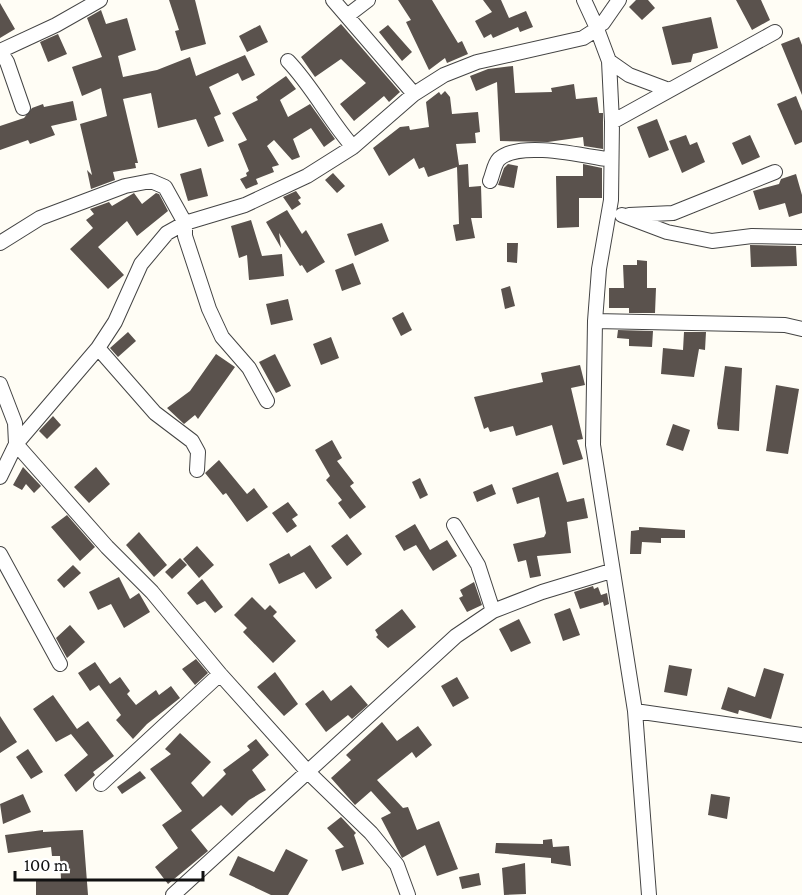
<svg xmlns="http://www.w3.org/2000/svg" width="802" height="895" font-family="'Crimson Pro',serif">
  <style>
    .building { fill: #5a524d }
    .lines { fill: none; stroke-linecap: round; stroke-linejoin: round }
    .street-casing { stroke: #444; stroke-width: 16 }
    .street { stroke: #fff; stroke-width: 14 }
  </style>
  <rect width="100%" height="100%" fill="#fffdf5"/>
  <path class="building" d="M169 0H195L206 44 181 51 175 31 179 30Z
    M398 0H432L458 43 462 41 468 54 447 63 445 58 429 70 406 22 411 20Z
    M483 0H501L509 18 526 11 533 27 520 32 518 27 493 38 491 34 484 38 475 21 492 12Z
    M636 0H648L655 8 642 20 629 7Z
    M736 0H761L770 20 752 30Z
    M0 3 15 29 0 38Z
    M101 10 106 24 127 18 136 50 118 56 123 77 157 70 190 57 196 76 245 55 255 75 242 81 238 73 209 87 221 114 214 117 224 141 208 147 196 119 158 128 151 93 123 99 138 163H135L136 168 113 172 115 180 91 189 87 170 92 175 80 124 107 116 101 88 82 96 72 67 102 57 87 18Z
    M711 17 718 48 693 54 691 62 672 65 662 27Z
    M341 24 400 92 389 102 384 96 354 121 340 104 366 83 341 59 315 77 301 57Z
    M260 25 268 42 247 52 239 36Z
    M388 25 412 52 402 61 379 32Z
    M58 34 67 54 48 62 40 42Z
    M799 37 802 45V95L781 44Z
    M513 66 515 93 552 92 551 88 574 84 576 99 597 97 599 113H603V149L584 146 583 137 548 142 500 141 497 82 476 91 470 76 488 69Z
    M286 76 296 89 280 100 288 117 310 104 335 139 324 147 311 128 293 139 300 157 292 160 274 140 267 146 279 165 272 167 274 172 256 179 258 184 246 189 240 179 247 176 246 173 249 171 238 144 247 140 232 113 258 100 256 97Z
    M445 91 450 97 452 114 478 112 480 132 475 133 476 143 456 144 459 165 468 164 469 187 481 186 482 218H471L475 238 456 241 453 225 459 224 457 167 428 177 424 167 419 169 414 158 389 176 373 148 400 127 409 126 410 130 429 127 426 102 439 92 441 95Z
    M796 96 802 111V142L795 145 777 104Z
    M73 101 77 120 51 126 55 135 30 144 28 140 0 150V126L24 118 32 108 43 104 44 107Z
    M657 119 669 150 649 158 637 127Z
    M686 135 690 145 697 142 705 162 682 173 669 141Z
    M750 135 760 157 742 165 732 143Z
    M508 164 518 166 514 188 498 185 504 168Z
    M583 164 602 168V198H579V227L557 228 556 176H583Z
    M201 168 208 196 188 201 180 174Z
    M333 173 345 186 337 193 325 180Z
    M796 174 802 195V213L789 217 785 203 759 210 753 191 779 184 781 179Z
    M296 191 301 198 298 200 301 204 292 210 283 197Z
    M134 193 142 204 156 193 159 194 168 211 137 236 127 221 98 247 124 275 108 289 70 249 93 228 86 220 94 214 90 209 109 202 112 206Z
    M287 210 302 234 306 230 325 262 307 273 302 265 300 266 279 233 281 248 266 222Z
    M251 220 262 256 282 254 284 276 249 280 247 255 239 258 231 226Z
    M382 223 389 241 355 256 347 234Z
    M507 243H518L517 263 507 262Z
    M750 245 796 246 797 266 751 267Z
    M637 260 647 261V288H656L655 313H629V308H609V288H624L623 265H637Z
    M353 263 361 284 342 291 335 270Z
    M510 286 515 306 505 309 501 289Z
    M288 299 293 320 271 325 266 304Z
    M403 312 412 330 401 336 392 318Z
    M618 330 653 331 652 347 629 346V339L617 338Z
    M128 332 136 341 118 357 110 348Z
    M684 332H706L705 350 699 349 694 377 661 374 663 348 683 350Z
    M331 337 339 358 321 365 313 344Z
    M216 354 235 367 198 419 195 415 184 424 167 408 190 391Z
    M275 354 291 386 276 393 259 362Z
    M580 365 585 385 571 388 583 439 577 440 583 459 563 465 552 425 516 436 513 426 490 432 488 427 484 429 474 397 543 382 541 373Z
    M725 366 742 368 739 431 718 429 717 424Z
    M776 385 799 389 788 454 766 451Z
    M53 416 61 425 47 439 39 431Z
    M673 424 690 430 683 451 666 445Z
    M332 440 342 458 337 461 354 483 350 486 366 507 350 519 338 503 342 500 326 480 330 476 315 450Z
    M219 460 247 494 254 488 268 507 247 522 226 493 223 495 205 473Z
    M23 467 41 486 34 493 26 484 22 490 13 485Z
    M96 467 110 484 89 503 74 487Z
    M558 472 567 502 584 498 588 518 567 522 571 553 537 556 541 576 530 578 526 560 518 562 513 544 544 537 546 533 539 497 517 504 512 488Z
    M420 478 428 495 420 499 412 482Z
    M492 484 496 494 477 502 473 492Z
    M288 502 298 515 292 519 297 526 287 533 272 513Z
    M67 515 95 547 80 561 51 527Z
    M415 524 430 550 447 540 457 556 433 571 416 545 404 551 395 536Z
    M639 527 685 530V538H661V543L642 542 641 554H630L631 531 639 530Z
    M139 532 167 565 154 577 126 545Z
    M347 534 362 554 347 566 331 546Z
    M310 545 332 578 316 589 304 572 279 584 269 564 289 553 291 557Z
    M197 546 214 565 199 578 183 559Z
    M180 558 187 565 172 579 165 572Z
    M73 565 81 573 64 588 57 580Z
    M119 577 130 599 139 593 150 612 124 628 111 604 98 610 89 592Z
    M202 579 223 607 215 613 205 601 197 605 187 593Z
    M474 582 482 605 467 612 459 598 463 596 460 590Z
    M593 586 594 589 598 587 601 595 607 593 609 604 604 606 603 602 580 609 574 592Z
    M252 597 265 610 270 605 277 612 273 616 296 641 273 663 243 632 247 628 234 615Z
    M570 608 580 635 563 641 554 614Z
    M402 609 416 627 388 648 376 637 378 635 375 630Z
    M519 619 531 643 511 652 499 629Z
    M70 625 85 642 67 658 56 638Z
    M196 659 208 673 195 685 182 669Z
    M95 662 110 684 120 677 130 691 127 694 136 705 156 690 159 695 171 686 180 698 147 724 133 739 116 720 121 715 99 685 90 691 78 673Z
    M669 665 692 669 687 696 664 692Z
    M764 668 784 674 771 719 739 710 738 714 721 709 728 687 755 697Z
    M275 672 298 704 284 716 257 687Z
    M457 677 469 698 453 707 441 686Z
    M351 685 368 705 352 719 348 715 326 732 305 704 323 690 331 701Z
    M53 695 77 729 88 721 114 756 93 772 95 775 76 792 64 775 88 755 71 734 56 742 33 709Z
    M0 716 17 742 0 753Z
    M382 722 397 741 418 726 432 745 416 758 412 752 377 780 403 808 408 807 417 830 439 821 458 869 437 876 425 845 402 858 381 818 391 813 371 791 355 805 331 778 351 760 346 755Z
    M180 733 211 762 191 783 203 797 226 774 223 770 250 750 247 746 256 739 269 755 252 770 266 790 249 800 232 816 221 805 191 830 208 851 168 884 155 867 178 848 162 825 182 811 150 769 171 754 165 749Z
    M28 749 43 772 31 779 16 757Z
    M140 771 146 778 122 794 117 787Z
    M23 794 31 812 3 824 0 804Z
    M711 794 730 797 727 819 708 815Z
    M341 817 356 833 354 835 364 864 342 871 335 850 344 847 327 828Z
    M43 830V832L83 830 88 895H36V880H61L60 856H52L51 847 8 853 5 835Z
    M552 839 553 847 569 846 571 866 551 863V858L495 853 496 843 543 844V840Z
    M286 849 308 860 288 895H271L229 875 238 856 274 872Z
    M525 863 526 894 504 895 502 868Z
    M479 873 481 885 462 889 459 877Z"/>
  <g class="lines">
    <g class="street-casing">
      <path id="street" d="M333 0 414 94
        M584 0 596 26
        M347 16 368 0
        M597 29 609 61 612 122 611 200 599 269 595 321 593 445 635 711 649 895
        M0 51 56 25 100 0
        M0 51 7 62 23 108
        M288 61C313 87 329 120 353 147
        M609 61 629 75 669 90
        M612 122 775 32
        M490 181C493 174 494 164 499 159 520 140 585 156 611 160
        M622 215 667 232 712 241 752 236 802 237
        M629 215 673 213 775 172
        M0 243 40 218 125 186 151 181 165 187 185 223V236L209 309 222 337 249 368 267 401
        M595 321 785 325 802 329
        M98 348 155 413 192 441 198 452 197 470
        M0 384 15 423 16 444 107 547 152 592 220 674 308 772 371 833 397 865 408 895
        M0 477 16 444 98 348 115 322 141 264 167 233 185 223 245 205 307 176 353 147 414 94 444 75 477 62 583 38 597 29 596 26 603 23 619 0
        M454 525 478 565 493 611
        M0 554 60 664
        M635 711 802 735
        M101 784 220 674
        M173 895 456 636 493 611 542 592 611 571"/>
    </g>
    <use href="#street" class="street"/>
  </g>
  <path d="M15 871v9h188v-9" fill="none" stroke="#111111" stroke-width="3"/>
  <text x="24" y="871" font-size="18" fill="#111111" stroke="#ffffff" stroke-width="4.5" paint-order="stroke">100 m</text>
</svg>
